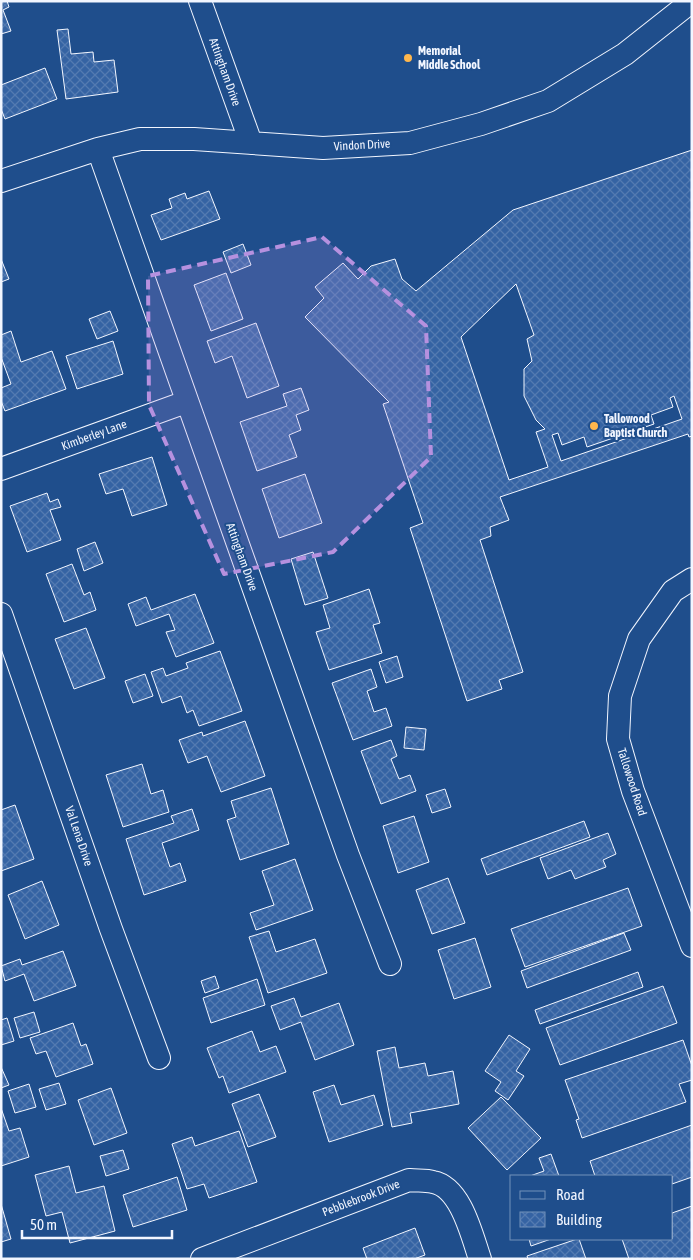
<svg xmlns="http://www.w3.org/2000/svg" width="693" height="1260" font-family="'Asap Condensed',sans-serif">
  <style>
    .building { fill: url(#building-cross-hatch); stroke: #f2f6ff; fill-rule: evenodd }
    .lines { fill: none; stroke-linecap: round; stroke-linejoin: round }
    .minor-casing { stroke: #f2f6ff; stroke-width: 24 }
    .minor { stroke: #1f4e8c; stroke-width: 22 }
    .marked { fill: #b691df; fill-opacity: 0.2; stroke: #b691df; stroke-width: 4; stroke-dasharray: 10 6; stroke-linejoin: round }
    .poi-dot { fill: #ffb74d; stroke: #1f4e8c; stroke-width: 2 }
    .labels { text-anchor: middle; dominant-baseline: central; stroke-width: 4; stroke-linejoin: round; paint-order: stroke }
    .poi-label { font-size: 12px; font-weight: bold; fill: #f2f6ff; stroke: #1f4e8c; text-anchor: start }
    .street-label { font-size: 12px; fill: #f2f6ff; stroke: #1f4e8c }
  </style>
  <defs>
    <pattern id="building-cross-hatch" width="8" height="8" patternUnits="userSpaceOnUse" patternTransform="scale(1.25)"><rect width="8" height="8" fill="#3563a3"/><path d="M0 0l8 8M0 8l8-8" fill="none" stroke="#537ab1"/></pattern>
  </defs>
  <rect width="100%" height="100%" fill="#1f4e8c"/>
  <path class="building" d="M1 1H7L9 7 3 10 11 31 1 34Z
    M68 29 71 54 93 52 94 62 114 60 118 92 66 99 57 30Z
    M45 68 57 99 5 119 1 109V85Z
    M692 150V436L689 437 688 434 500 497 509 520 490 527 491 536 480 540 523 672 499 680 502 689 467 701 410 528 423 523 383 404 389 402 305 317 324 298 315 287 343 263 358 279 371 266 395 259 402 279 416 291 513 210ZM516 284 534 335 527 339 532 361 524 369V396L536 420 545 429 536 432 548 467 509 480 461 337ZM674 396 682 419 561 461 552 435 558 433 562 445 584 437 587 447 654 424 651 415 673 407 670 398Z
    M209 191 220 219 161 240 151 215 172 208 169 199 185 193 187 199Z
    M243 244 251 265 231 273 223 252Z
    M1 259 9 279 1 282Z
    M226 273 243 319 211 331 194 285Z
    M110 311 118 331 97 339 89 319Z
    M256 323 279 386 247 398 232 356 215 363 207 341Z
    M11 331 21 362 52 351 66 389 5 411 1 401V388L11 384 1 357V335Z
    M113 341 123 374 77 389 66 356Z
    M301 388 309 410 296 415 301 430 289 435 297 457 257 471 240 422 287 406 283 394Z
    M152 457 167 505 132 516 123 489 106 494 99 474Z
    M305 474 322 523 279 538 262 489Z
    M47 493 50 502 58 499 61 507 50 510 61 540 27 552 10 506Z
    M95 542 103 563 84 571 77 549Z
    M313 552 328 598 305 605 291 559Z
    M72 564 84 595 90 592 96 610 64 622 46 574Z
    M369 589 380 623 373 625 382 653 329 670 316 632 330 628 323 605Z
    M195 594 214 643 176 657 166 632 175 630 169 614 136 626 128 604 146 597 151 610Z
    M86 628 105 678 74 689 55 639Z
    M220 651 242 711 199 726 193 710 187 713 181 696 162 703 151 672 163 668 166 676 188 668 186 663Z
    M397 656 403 677 386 683 379 662Z
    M371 669 377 687 367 691 374 712 386 708 392 726 353 740 332 683Z
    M145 674 153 696 133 703 125 681Z
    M245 721 265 776 221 792 207 756 188 763 179 740 202 732 203 736Z
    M406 727 426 729 424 750 404 748Z
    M391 740 397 756 391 759 399 779 410 775 416 791 381 804 361 751Z
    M142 764 151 794 163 790 169 812 123 827 106 775Z
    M271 788 289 844 240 860 227 820 236 817 231 801Z
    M445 789 451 807 432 813 426 795Z
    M15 805 34 859 1 871V810Z
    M192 809 199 830 162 843 170 867 180 863 186 881 144 895 126 839 174 823 171 816Z
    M414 816 429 862 398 873 383 826Z
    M584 821 590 837 487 875 481 859Z
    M608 833 616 854 603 860 606 867 575 879 571 870 548 879 540 858Z
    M295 859 313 910 256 930 250 913 274 905 262 871Z
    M448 878 465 923 432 934 416 890Z
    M42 881 59 925 25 939 8 895Z
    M628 888 642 926 525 967 511 929Z
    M269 931 276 952 315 939 327 973 268 993 249 937Z
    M624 933 631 950 527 988 521 971Z
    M475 938 491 987 454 999 438 950Z
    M63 951 76 986 34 1001 24 974 5 981 1 966 20 959 22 965Z
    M638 972 643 987 540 1024 535 1010Z
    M215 976 219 988 205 993 201 981Z
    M257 979 265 1005 211 1023 203 998Z
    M663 986 677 1023 560 1065 546 1028Z
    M294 998 301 1017 339 1003 354 1045 315 1060 301 1022 280 1030 271 1006Z
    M34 1012 40 1032 20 1038 14 1018Z
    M7 1018 14 1041 1 1045V1020Z
    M73 1023 81 1046 86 1044 93 1064 56 1077 46 1051 36 1054 30 1038Z
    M252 1031 260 1052 276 1046 286 1072 229 1093 223 1076 219 1078 207 1048Z
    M509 1035 530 1049 516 1071 524 1076 508 1100 495 1091 501 1082 485 1071Z
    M683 1040 692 1066V1080L679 1084 686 1102 582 1138 576 1120 579 1119 565 1080Z
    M395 1047 399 1068 425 1063 428 1076 453 1071 459 1104 410 1113 412 1123 392 1127 377 1051Z
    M1 1067 9 1085 1 1088Z
    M59 1083 66 1104 46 1110 39 1089Z
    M29 1084 36 1107 15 1113 8 1091Z
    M334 1085 341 1105 374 1095 383 1125 329 1142 313 1092Z
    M111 1088 127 1133 94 1145 78 1100Z
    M259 1094 276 1137 248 1147 232 1104Z
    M501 1097 541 1138 507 1170 468 1128Z
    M1 1108 9 1131 20 1128 29 1157 1 1166Z
    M692 1125V1177L672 1184V1176H595L590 1161Z
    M239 1131 257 1182 209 1198 204 1184 187 1189 172 1144 192 1137 195 1146Z
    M123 1150 129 1169 106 1176 100 1156Z
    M551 1154 559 1176H530L544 1171 539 1158Z
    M69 1166 76 1193 104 1186 115 1231 70 1243 62 1212 46 1216 35 1175Z
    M177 1177 187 1210 133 1227 123 1195Z
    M1 1204 11 1239 1 1242Z
    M692 1206V1259H629L622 1239H672V1213Z
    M415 1228 425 1255 414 1259H367L363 1248Z
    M529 1239H551L531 1246Z
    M577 1239H579L586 1259H528L527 1256Z"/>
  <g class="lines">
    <g class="minor-casing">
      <path id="minor" d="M200 1 251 143
        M98 149 348 855 390 964
        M1 181 98 149 140 139H194L323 148 410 143 481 124 548 101 625 54 692 1
        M1 469 186 402
        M692 579 673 591 639 639 620 696 618 739 633 791 692 946
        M1 614 111 929 159 1058
        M202 1259 409 1180C417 1181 426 1180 433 1182 461 1187 472 1236 480 1259"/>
    </g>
    <use href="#minor" class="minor"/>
  </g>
  <path class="marked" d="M322 237 426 326 431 457 333 552 224 574 149 405 148 276Z"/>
  <g class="poi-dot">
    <circle cx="408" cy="58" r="5"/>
    <circle cx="594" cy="426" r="5"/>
  </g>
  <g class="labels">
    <g class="poi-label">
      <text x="418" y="51">Memorial<tspan x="418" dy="14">Middle School</tspan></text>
      <text x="604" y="419">Tallowood<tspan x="604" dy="14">Baptist Church</tspan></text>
    </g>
    <g class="street-label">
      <text transform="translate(225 72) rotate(70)">Attingham Drive</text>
      <text transform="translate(362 145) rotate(-3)">Vindon Drive</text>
      <text transform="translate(94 435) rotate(-20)">Kimberley Lane</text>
      <text transform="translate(242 557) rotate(70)">Attingham Drive</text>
      <text transform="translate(632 782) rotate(72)">Tallowood Road</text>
      <text transform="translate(79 836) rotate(71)">Val Lena Drive</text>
      <text transform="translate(361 1198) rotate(-21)">Pebblebrook Drive</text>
    </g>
  </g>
  <rect width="693" height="1260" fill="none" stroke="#f2f6ff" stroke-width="5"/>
  <rect x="510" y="1175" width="162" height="65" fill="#1f4e8c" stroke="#7391ba"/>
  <rect x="520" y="1191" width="25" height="8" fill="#1f4e8c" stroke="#7391ba"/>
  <text x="556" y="1200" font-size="15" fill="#f2f6ff">Road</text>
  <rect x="520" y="1212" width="25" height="15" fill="url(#building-cross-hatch)" stroke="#7391ba"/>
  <text x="556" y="1225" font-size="15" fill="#f2f6ff">Building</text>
  <path d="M22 1230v8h150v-8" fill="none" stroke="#f2f6ff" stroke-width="2.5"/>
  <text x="30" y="1230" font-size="15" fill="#f2f6ff" stroke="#1f4e8c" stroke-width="4" paint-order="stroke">50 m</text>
</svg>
